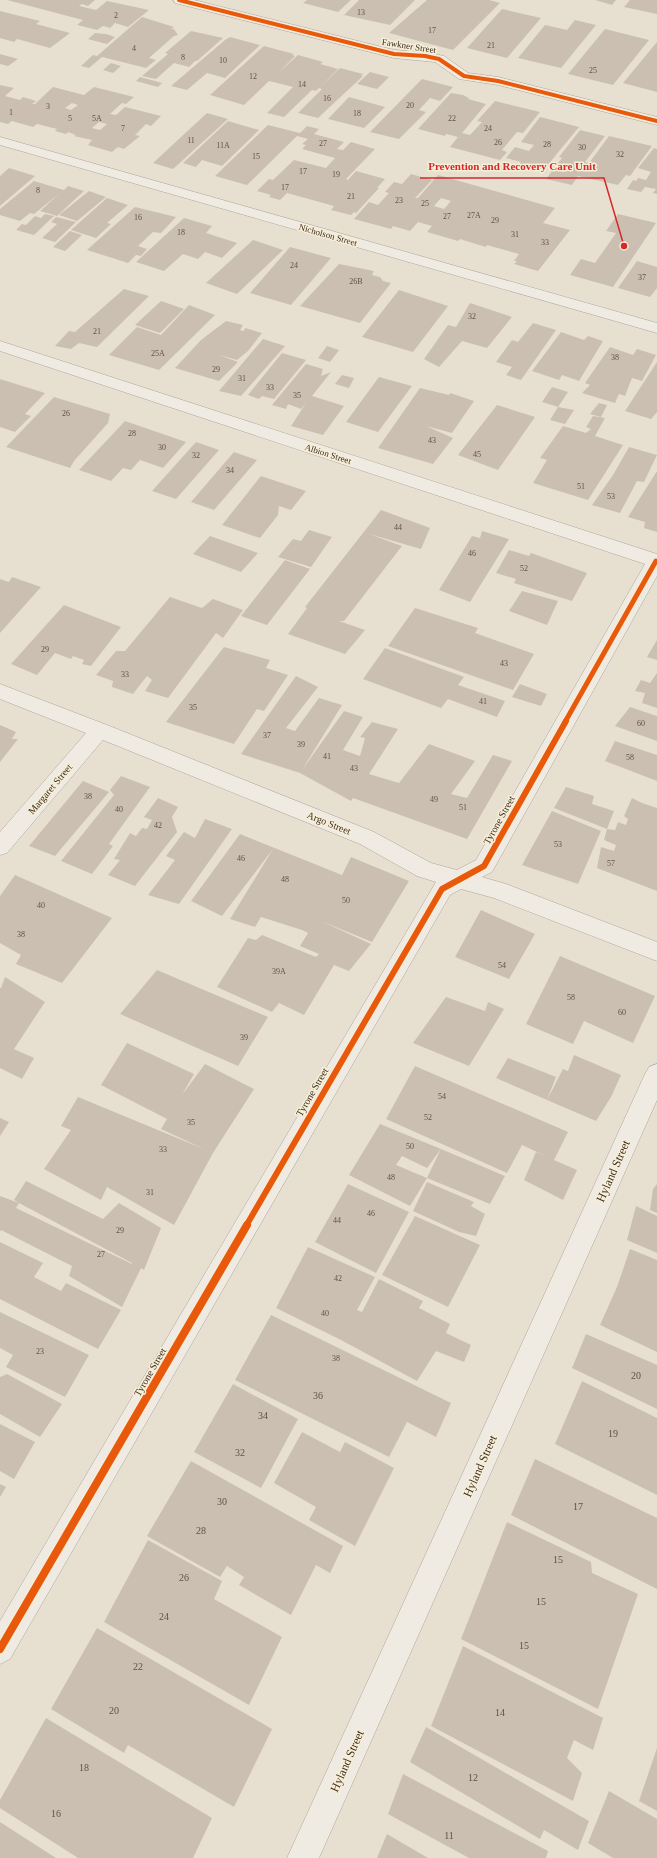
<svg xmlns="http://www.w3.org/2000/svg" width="657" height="1858" font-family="Georgia,serif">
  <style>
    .building { fill: #cbbfb2; fill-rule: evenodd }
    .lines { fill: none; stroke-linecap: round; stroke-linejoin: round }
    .street-casing { stroke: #ada599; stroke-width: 1 }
    .street { fill: #efebe3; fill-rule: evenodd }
    .cycleway-far3-casing { stroke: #f7eed8; stroke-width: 5.5 }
    .cycleway-far2-casing { stroke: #f7eed8; stroke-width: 7 }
    .cycleway-far1-casing { stroke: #f7eed8; stroke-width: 8 }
    .cycleway-casing { stroke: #f7eed8; stroke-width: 10 }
    .cycleway-far3 { stroke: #e8590c; stroke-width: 4 }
    .cycleway-far2 { stroke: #e8590c; stroke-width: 5 }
    .cycleway-far1 { stroke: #e8590c; stroke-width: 6 }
    .cycleway { stroke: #e8590c; stroke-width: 8 }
    .labels { text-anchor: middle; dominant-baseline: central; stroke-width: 3; stroke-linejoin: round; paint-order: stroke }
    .number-label { font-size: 8px; fill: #605244 }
    .far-street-label { font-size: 9px; fill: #3d2e20; stroke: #f7eed8 }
    .street-label { font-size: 10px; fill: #3d2e20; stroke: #f7eed8 }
    .near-number-label { font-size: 10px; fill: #605244 }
    .near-street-label { font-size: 12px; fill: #3d2e20; stroke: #f7eed8 }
    .leader { fill: none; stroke: #d62828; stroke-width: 1.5 }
    .callout-dot { fill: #d62828; stroke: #f7eed8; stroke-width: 1.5 }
    .callout-label { font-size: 11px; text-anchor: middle; font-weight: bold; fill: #d62828; stroke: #f7eed8; stroke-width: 3; stroke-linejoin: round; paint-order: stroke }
  </style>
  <rect width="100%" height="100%" fill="#e7e0d1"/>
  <path class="building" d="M7 0H95L88 6 82 4 79 6 96 10 107 1 149 10 128 27 115 23 110 28 103 26 97 30 77 25 83 20Z
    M307 0H351L338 12 303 3Z
    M359 0H415L390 25 344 15Z
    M427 0H489L500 3 453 50 389 33Z
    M595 0H616L612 5Z
    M630 0H657V14L624 7Z
    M502 9 541 18 507 58 467 48Z
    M0 11 40 21 36 24 70 33 50 48 17 39 14 42 0 38Z
    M142 17 174 27 171 29H174L178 35 174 36 149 58 156 60 146 68 102 57 89 68 81 66 93 55 97 56Z
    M575 20 596 25 561 68 518 58 545 25 567 30Z
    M605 29 649 40 613 85 568 74Z
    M191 31 223 38 197 61H195L189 67 174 63 156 79 142 76 168 54 165 53Z
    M95 33 106 34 115 37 107 44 88 39Z
    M230 37 260 45 225 78 207 73 187 90 171 86 225 40Z
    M657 42V92L623 83Z
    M264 46 294 54 292 55 295 56 277 74 298 55 323 62 320 64 338 69 316 91 312 90 284 117 267 113 293 87 269 81 244 105 210 95Z
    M0 54 18 59 8 66 0 64Z
    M111 63 121 66 113 73 103 70Z
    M340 68 363 74 361 76H363L318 118 298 113 322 89 319 88Z
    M370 72 389 77 377 89 357 84Z
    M140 77 162 83 158 87 136 81Z
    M422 79 453 87 440 101 430 98 419 110 426 112 399 139 370 132Z
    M0 85 14 88 5 96 20 100 23 97 36 101 32 104H35L53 87 84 95 94 87 134 97 126 104 122 103 110 114 116 115 125 107 161 116 151 126 146 124 135 135 140 136 124 149 118 147 112 152 88 145 92 140 74 136 76 135 68 132 66 134 55 131 57 129 37 124 33 127 12 121 8 124 0 122ZM72 103 78 105 71 110 65 108ZM99 122 107 124 100 130 92 128Z
    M451 93 463 95 469 98 468 99 486 104 462 133 470 135 482 122 477 121 495 101 540 112 523 133 517 132 502 150 507 152 500 160 450 147 458 137 446 134 445 136 418 129Z
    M349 97 385 107 364 128 328 119Z
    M207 113 228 119 173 169 153 163Z
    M540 117 579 127 542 172 518 166 521 162 506 158 515 147 529 151 534 145 521 142Z
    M228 121 259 130 222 166 202 160 196 167 183 163Z
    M268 125 300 133 307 126 319 129 314 134 344 142 337 149 343 150 351 142 375 149 346 179 348 180 356 171 385 179 377 188H379L356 213 354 212 351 215 331 210 334 206 287 193 280 200 269 197 271 195 257 191 269 179 273 180 294 160 326 168 335 158 302 149 306 145 302 144 308 139 297 136 247 185 215 176Z
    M580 130 605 136 585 162 589 163 609 136 652 146 630 176 626 175 618 185 578 176 572 185 546 179 562 158 559 157Z
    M654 148 657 149V194L653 193 656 189 645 187 641 192 627 189 633 180 636 181 638 178 646 180 651 172 638 168Z
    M9 168 35 176 0 206V176Z
    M411 174 432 180 415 198H418L438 175 555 208 543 223 570 230 538 271 514 264 517 261H514L519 254 487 245 486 247 460 239 458 241 427 232 432 226 418 222 410 231 393 226 391 229 354 219 369 202 378 205 389 193 385 192 394 182 402 184ZM441 198 451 201 444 209 434 206Z
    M34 181 64 190 68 186 84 191 57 216 40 211 60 193 34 214 30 213 20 221 0 215V209Z
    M89 191 106 197 77 221 59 215Z
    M107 198 128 205 107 223 111 224 96 238 71 230Z
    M135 207 176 217 161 233 153 232 138 246 147 249 141 256 136 255 128 263 87 250Z
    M45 214 54 216 34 235 16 230 22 224 26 225 35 216 41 218Z
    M618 214 656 223 613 287 570 275 581 259 595 263 616 233 606 231Z
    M56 217 76 222 55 242 42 238 57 224 51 222Z
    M184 218 212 226 206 233 237 243 222 258 205 252 198 259 183 254 164 271 136 262Z
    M70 231 82 235 65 251 53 247Z
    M253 240 283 250 237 294 206 283Z
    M290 247 331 258 291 305 250 293Z
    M637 261 657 267V288L650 297 618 288Z
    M339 264 374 271 372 275 380 277 383 281 391 283 360 323 300 306Z
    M124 289 149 296 97 347 79 343 71 349 55 346 69 331 75 332Z
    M399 290 448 306 413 352 362 337Z
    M161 301 184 309 160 333 135 325Z
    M470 303 512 317 487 348 462 341 439 367 424 359 448 325 456 327Z
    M189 305 215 315 159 370 109 355 137 327 161 335Z
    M226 321 243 325 240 330 244 331 245 328 262 333 248 351 237 360 219 355 238 362 219 381 175 368 201 340Z
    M533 323 556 330 521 380 506 375 512 367 496 362 512 340 518 342Z
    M561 332 584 340 588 336 603 341 579 381 562 375 559 380 532 371Z
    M263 339 285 346 241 396 219 391Z
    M327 346 339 350 330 362 318 358Z
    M610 347 633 355 637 349 656 355 642 381 632 378 625 396 619 394 615 403 582 393 590 385 585 383Z
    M282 353 306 360 274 399 262 396 259 399 248 395Z
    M657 362V412L651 419 625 411Z
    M306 364 323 369 321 376 331 372 312 396 344 406 323 435 291 426 306 403 301 409 288 404 286 409 272 405Z
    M342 375 354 378 349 388 335 384Z
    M379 377 412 386 378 432 346 422Z
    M0 379 45 393 25 414 31 416 15 432 0 427Z
    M552 387 568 392 558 407 542 402Z
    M420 388 449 395 450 393 474 401 452 433 426 426 453 438 433 464 378 448Z
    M54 397 110 414 108 423 74 461 70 468 6 447Z
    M599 403 607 405 601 417 590 414Z
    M497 405 535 417 498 470 458 455Z
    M558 407 574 410 565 424 550 420Z
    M593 416 605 418 595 436 623 445 588 500 533 483 547 460 540 458 563 426 586 433 591 429 586 427Z
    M125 421 186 442 163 468 140 460 131 470 123 468 111 481 79 470Z
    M196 442 219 450 176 499 152 491Z
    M629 447 657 455 644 482 637 481 620 513 592 505 613 475Z
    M234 452 257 460 214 510 191 502Z
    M657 471V532L644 528 645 522 628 517Z
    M261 476 306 491 291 510 279 506 278 515 260 538 222 525Z
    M381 510 430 528 421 549 369 534 402 546 344 621H339L365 630 345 654 288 634 307 608 305 607Z
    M309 530 332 537 311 567 278 557 293 539 301 541Z
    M482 531 509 539 470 602 439 590 472 536 480 538Z
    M210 536 258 553 241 572 193 554Z
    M509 550 529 556 531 553 587 573 572 601 514 583 516 579 496 573Z
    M285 560 310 569 267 625 241 616Z
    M12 577 41 587 0 633V579L9 582Z
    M522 591 558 601 547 625 509 611Z
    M170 597 202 608 213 599 243 610 223 638 216 633 168 698 145 691 152 680 147 676 133 694 112 687 113 681 96 675 116 651H125Z
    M64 605 121 627 91 666 82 664 84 660 73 656 71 659 55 653 37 675 11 664Z
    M415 608 478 628 475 633 534 654 513 690 388 646Z
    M657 640V660L647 657Z
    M224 647 270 660 266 668 288 675 264 711 257 709 234 744 166 722Z
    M385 648 464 677 458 685 505 701 497 717 448 699 441 708 363 679Z
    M657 673V708L642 703 645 693 635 691 641 680 650 683Z
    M296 676 318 687 286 728 295 731 319 698 342 705 302 770 344 711 363 717 343 750 360 756 365 738 360 737 372 722 398 729 369 774 399 783 429 744 475 761 451 794 467 798 493 755 512 761 467 839 353 798 351 801 300 773 241 754Z
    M520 684 547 694 541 706 512 697Z
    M630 707 657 716V741L615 726Z
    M0 725 16 732 12 739H18L0 762Z
    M615 741 657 755V781L605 761Z
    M121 776 150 787 109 844 113 846 92 874 61 861 114 795 110 790Z
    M83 781 109 792 55 856 29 846Z
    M566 787 594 796 592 804 614 811 607 829 554 808Z
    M158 798 178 807 172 817 177 832 135 886 108 875 120 860 114 859 130 833 136 836 142 828 147 829 152 820 144 817Z
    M632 798 642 803 657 808V891L597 868 601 847 614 851 616 845 604 840 607 829 615 830 618 822 626 825 628 819 624 816Z
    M552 811 601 831 578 884 522 865Z
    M205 819 232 829 179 904 148 895 175 860 166 856 184 832 195 838Z
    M240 834 342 875 351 857 409 881 372 942 321 921 371 944 349 971 334 965 304 1015 279 1003 272 1012 217 987 248 938 256 940 262 935 316 957 319 954 300 946 308 933 302 930 261 917 255 927 230 919 273 849 222 916 191 901Z
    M15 875 112 918 62 983 16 964 21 955 0 943V896Z
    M481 910 535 934 509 979 455 957Z
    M560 956 655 996 633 1043 584 1021 573 1044 526 1024Z
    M157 970 268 1017 238 1066 120 1014Z
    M5 977 45 1002 14 1049 34 1058 22 1079 0 1068V988H1Z
    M446 997 485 1011 488 1002 504 1009 469 1066 413 1043Z
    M127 1043 194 1074 182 1095 205 1064 254 1089 213 1153 174 1225 107 1187 101 1200 44 1169 71 1130 61 1126 78 1097 204 1149 161 1129 167 1119 101 1085Z
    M574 1055 621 1075 611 1097 596 1121 496 1078 508 1058 556 1077 547 1100 563 1069 568 1071Z
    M415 1066 568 1132 554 1160 577 1170 563 1200 524 1180 536 1152 548 1157 522 1145 507 1173 386 1119Z
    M0 1118 9 1122 0 1136Z
    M380 1124 441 1149 427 1168 402 1156 396 1165 427 1178 441 1149 505 1176 490 1204 427 1178 410 1206 349 1175Z
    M26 1181 103 1219 119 1203 161 1228 144 1270 141 1268 122 1307 69 1276 72 1266 1 1230 0 1232V1196L19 1203 14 1200ZM19 1203 132 1263V1264L16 1208Z
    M427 1182 474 1202 471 1206 485 1214 476 1236 459 1232 413 1211Z
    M348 1184 409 1212 376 1273 315 1242Z
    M657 1184V1213L650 1210 653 1189Z
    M636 1206 657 1216V1253L627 1240Z
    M415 1216 480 1245 448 1307 382 1275Z
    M0 1242 43 1263 34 1277 61 1291 66 1283 121 1310 98 1349 0 1299Z
    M308 1247 375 1277 357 1310 362 1312 379 1279 423 1301 419 1308 450 1324 446 1333 471 1345 464 1362 436 1351 417 1381 341 1340 276 1308Z
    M630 1249 657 1260V1352L600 1325 617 1287Z
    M0 1312 89 1355 65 1397 6 1367 13 1355 0 1348Z
    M271 1315 451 1403 436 1437 407 1422 389 1457 235 1380Z
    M586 1334 657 1365V1409L572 1368Z
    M7 1374 62 1404 40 1437 0 1414V1377Z
    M582 1381 657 1418V1495L555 1444Z
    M233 1384 298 1419 261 1488 194 1452Z
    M0 1424 35 1442 14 1479 0 1471Z
    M302 1432 340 1452 345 1442 394 1468 355 1546 309 1520 316 1507 274 1483Z
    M535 1459 657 1518V1589L511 1515Z
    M191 1461 343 1546 330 1573 316 1565 291 1615 239 1585 244 1577 227 1566 220 1577 147 1536Z
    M0 1484 6 1487 0 1497Z
    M507 1522 591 1562 592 1573 638 1594 598 1709 461 1639Z
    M148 1540 222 1581 214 1599 282 1637 249 1705 104 1622Z
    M97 1628 272 1729 234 1807 128 1745 124 1753 51 1709Z
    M463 1646 603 1718 593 1750 574 1740 567 1758 582 1773 573 1801 431 1726Z
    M46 1718 212 1818 193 1858H78L0 1808V1800Z
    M426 1727 589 1821 578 1850 544 1830 540 1839 410 1762Z
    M657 1748V1811L639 1801Z
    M403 1774 548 1851 546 1858H469L388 1814Z
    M609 1791 657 1819V1858H613L588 1843Z
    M0 1822 56 1858H0Z
    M387 1834 428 1858H377Z"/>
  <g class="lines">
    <g class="street-casing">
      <path id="street" d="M173 0H194L394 50 425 52 444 56 468 73 498 77 657 117V125L498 85 459 79 435 62 394 58 175 3Z
        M0 137 657 323V333L0 145Z
        M0 341 657 554V576L492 872 482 877 506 884 657 942V961L494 898 461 889 450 895 10 1659 0 1664V1621L436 882 417 876 360 844 103 740 7 853 0 855V832L86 733 0 699V684L107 725 374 832 431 863 457 870 476 860 645 564 0 351Z
        M657 1064V1100L319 1858H287L645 1074 649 1067Z"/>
    </g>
    <use href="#street" class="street"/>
    <g class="cycleway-far3-casing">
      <path id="cycleway-far3" d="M179 0 394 54 425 56 439 59 464 76 498 81 657 121"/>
    </g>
    <g class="cycleway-far2-casing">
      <path id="cycleway-far2" d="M565 722 656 561"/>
    </g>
    <g class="cycleway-far1-casing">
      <path id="cycleway-far1" d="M246 1226 442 889 484 866 566 721"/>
    </g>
    <g class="cycleway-casing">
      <path id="cycleway" d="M0 1649 247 1225"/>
    </g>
    <use href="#cycleway-far3" class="cycleway-far3"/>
    <use href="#cycleway-far2" class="cycleway-far2"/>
    <use href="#cycleway-far1" class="cycleway-far1"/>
    <use href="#cycleway" class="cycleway"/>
  </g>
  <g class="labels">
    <g class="number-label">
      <text x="361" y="12">13</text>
      <text x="116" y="15">2</text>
      <text x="432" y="30">17</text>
      <text x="491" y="45">21</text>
      <text x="134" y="48">4</text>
      <text x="183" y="57">8</text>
      <text x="223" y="60">10</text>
      <text x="593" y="70">25</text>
      <text x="253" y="76">12</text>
      <text x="302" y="84">14</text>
      <text x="327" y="98">16</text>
      <text x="410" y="105">20</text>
      <text x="48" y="106">3</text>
      <text x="11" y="112">1</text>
      <text x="357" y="113">18</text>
      <text x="70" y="118">5</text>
      <text x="97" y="118">5A</text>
      <text x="452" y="118">22</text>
      <text x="123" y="128">7</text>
      <text x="488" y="128">24</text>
      <text x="191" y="140">11</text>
      <text x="498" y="142">26</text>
      <text x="323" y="143">27</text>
      <text x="547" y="144">28</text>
      <text x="223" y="145">11A</text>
      <text x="582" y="147">30</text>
      <text x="620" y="154">32</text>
      <text x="256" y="156">15</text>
      <text x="303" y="171">17</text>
      <text x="336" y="174">19</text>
      <text x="285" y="187">17</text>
      <text x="38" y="190">8</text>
      <text x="351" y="196">21</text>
      <text x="399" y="200">23</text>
      <text x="425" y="203">25</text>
      <text x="474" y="215">27A</text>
      <text x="447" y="216">27</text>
      <text x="138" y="217">16</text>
      <text x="495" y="220">29</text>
      <text x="181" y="232">18</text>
      <text x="515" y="234">31</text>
      <text x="545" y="242">33</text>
      <text x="294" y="265">24</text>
      <text x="642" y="277">37</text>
      <text x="356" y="281">26B</text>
      <text x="472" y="316">32</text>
      <text x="97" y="331">21</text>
      <text x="158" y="353">25A</text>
      <text x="615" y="357">38</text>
      <text x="216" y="369">29</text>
      <text x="242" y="378">31</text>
      <text x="270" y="387">33</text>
      <text x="297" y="395">35</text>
      <text x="66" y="413">26</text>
      <text x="132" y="433">28</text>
      <text x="432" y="440">43</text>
      <text x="162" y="447">30</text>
      <text x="477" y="454">45</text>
      <text x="196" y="455">32</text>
      <text x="230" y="470">34</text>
      <text x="581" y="486">51</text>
      <text x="611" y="496">53</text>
      <text x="398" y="527">44</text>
      <text x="472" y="553">46</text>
      <text x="524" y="568">52</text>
      <text x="45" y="649">29</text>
      <text x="504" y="663">43</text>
      <text x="125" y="674">33</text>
      <text x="483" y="701">41</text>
      <text x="193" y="707">35</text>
      <text x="641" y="723">60</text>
      <text x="267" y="735">37</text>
      <text x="301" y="744">39</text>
      <text x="327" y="756">41</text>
      <text x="630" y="757">58</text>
      <text x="354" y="768">43</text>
      <text x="88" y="796">38</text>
      <text x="434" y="799">49</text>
      <text x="463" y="807">51</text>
      <text x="119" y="809">40</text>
      <text x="158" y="825">42</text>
      <text x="558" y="844">53</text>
      <text x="241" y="858">46</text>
      <text x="611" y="863">57</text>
      <text x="285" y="879">48</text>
      <text x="346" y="900">50</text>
      <text x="41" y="905">40</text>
      <text x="21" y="934">38</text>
      <text x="502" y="965">54</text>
      <text x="279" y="971">39A</text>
      <text x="571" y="997">58</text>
      <text x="622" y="1012">60</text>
      <text x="244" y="1037">39</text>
      <text x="442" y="1096">54</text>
      <text x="428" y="1117">52</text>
      <text x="191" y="1122">35</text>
      <text x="410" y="1146">50</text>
      <text x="163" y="1149">33</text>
      <text x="391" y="1177">48</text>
      <text x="150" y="1192">31</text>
      <text x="371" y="1213">46</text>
      <text x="337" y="1220">44</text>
      <text x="120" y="1230">29</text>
      <text x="101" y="1254">27</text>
      <text x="338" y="1278">42</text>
      <text x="325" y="1313">40</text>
      <text x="40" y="1351">23</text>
      <text x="336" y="1358">38</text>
    </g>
    <g class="far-street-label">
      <text transform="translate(409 46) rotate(9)">Fawkner Street</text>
      <text transform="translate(328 235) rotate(16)">Nicholson Street</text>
      <text transform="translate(328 454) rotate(18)">Albion Street</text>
    </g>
    <g class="street-label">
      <text transform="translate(50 789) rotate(-50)">Margaret Street</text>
      <text transform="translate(499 820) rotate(-61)">Tyrone Street</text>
      <text transform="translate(329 823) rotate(22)">Argo Street</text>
      <text transform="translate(312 1092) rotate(-60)">Tyrone Street</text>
      <text transform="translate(150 1372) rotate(-60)">Tyrone Street</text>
    </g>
    <g class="near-number-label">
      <text x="636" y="1375">20</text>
      <text x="318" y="1395">36</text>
      <text x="263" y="1415">34</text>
      <text x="613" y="1433">19</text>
      <text x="240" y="1452">32</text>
      <text x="222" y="1501">30</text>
      <text x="578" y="1506">17</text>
      <text x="201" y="1530">28</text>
      <text x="558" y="1559">15</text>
      <text x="184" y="1577">26</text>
      <text x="541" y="1601">15</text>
      <text x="164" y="1616">24</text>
      <text x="524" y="1645">15</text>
      <text x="138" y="1666">22</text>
      <text x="114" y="1710">20</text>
      <text x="500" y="1712">14</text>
      <text x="84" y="1767">18</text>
      <text x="473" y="1777">12</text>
      <text x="56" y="1813">16</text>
      <text x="449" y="1835">11</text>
    </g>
    <g class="near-street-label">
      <text transform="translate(613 1171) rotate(-66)">Hyland Street</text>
      <text transform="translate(480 1466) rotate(-66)">Hyland Street</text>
      <text transform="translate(347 1761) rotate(-66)">Hyland Street</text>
    </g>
  </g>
  <path class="leader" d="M624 246L604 178H420"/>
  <circle class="callout-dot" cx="624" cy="246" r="4"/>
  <g class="callout-label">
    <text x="512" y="170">Prevention and Recovery Care Unit</text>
  </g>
</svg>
